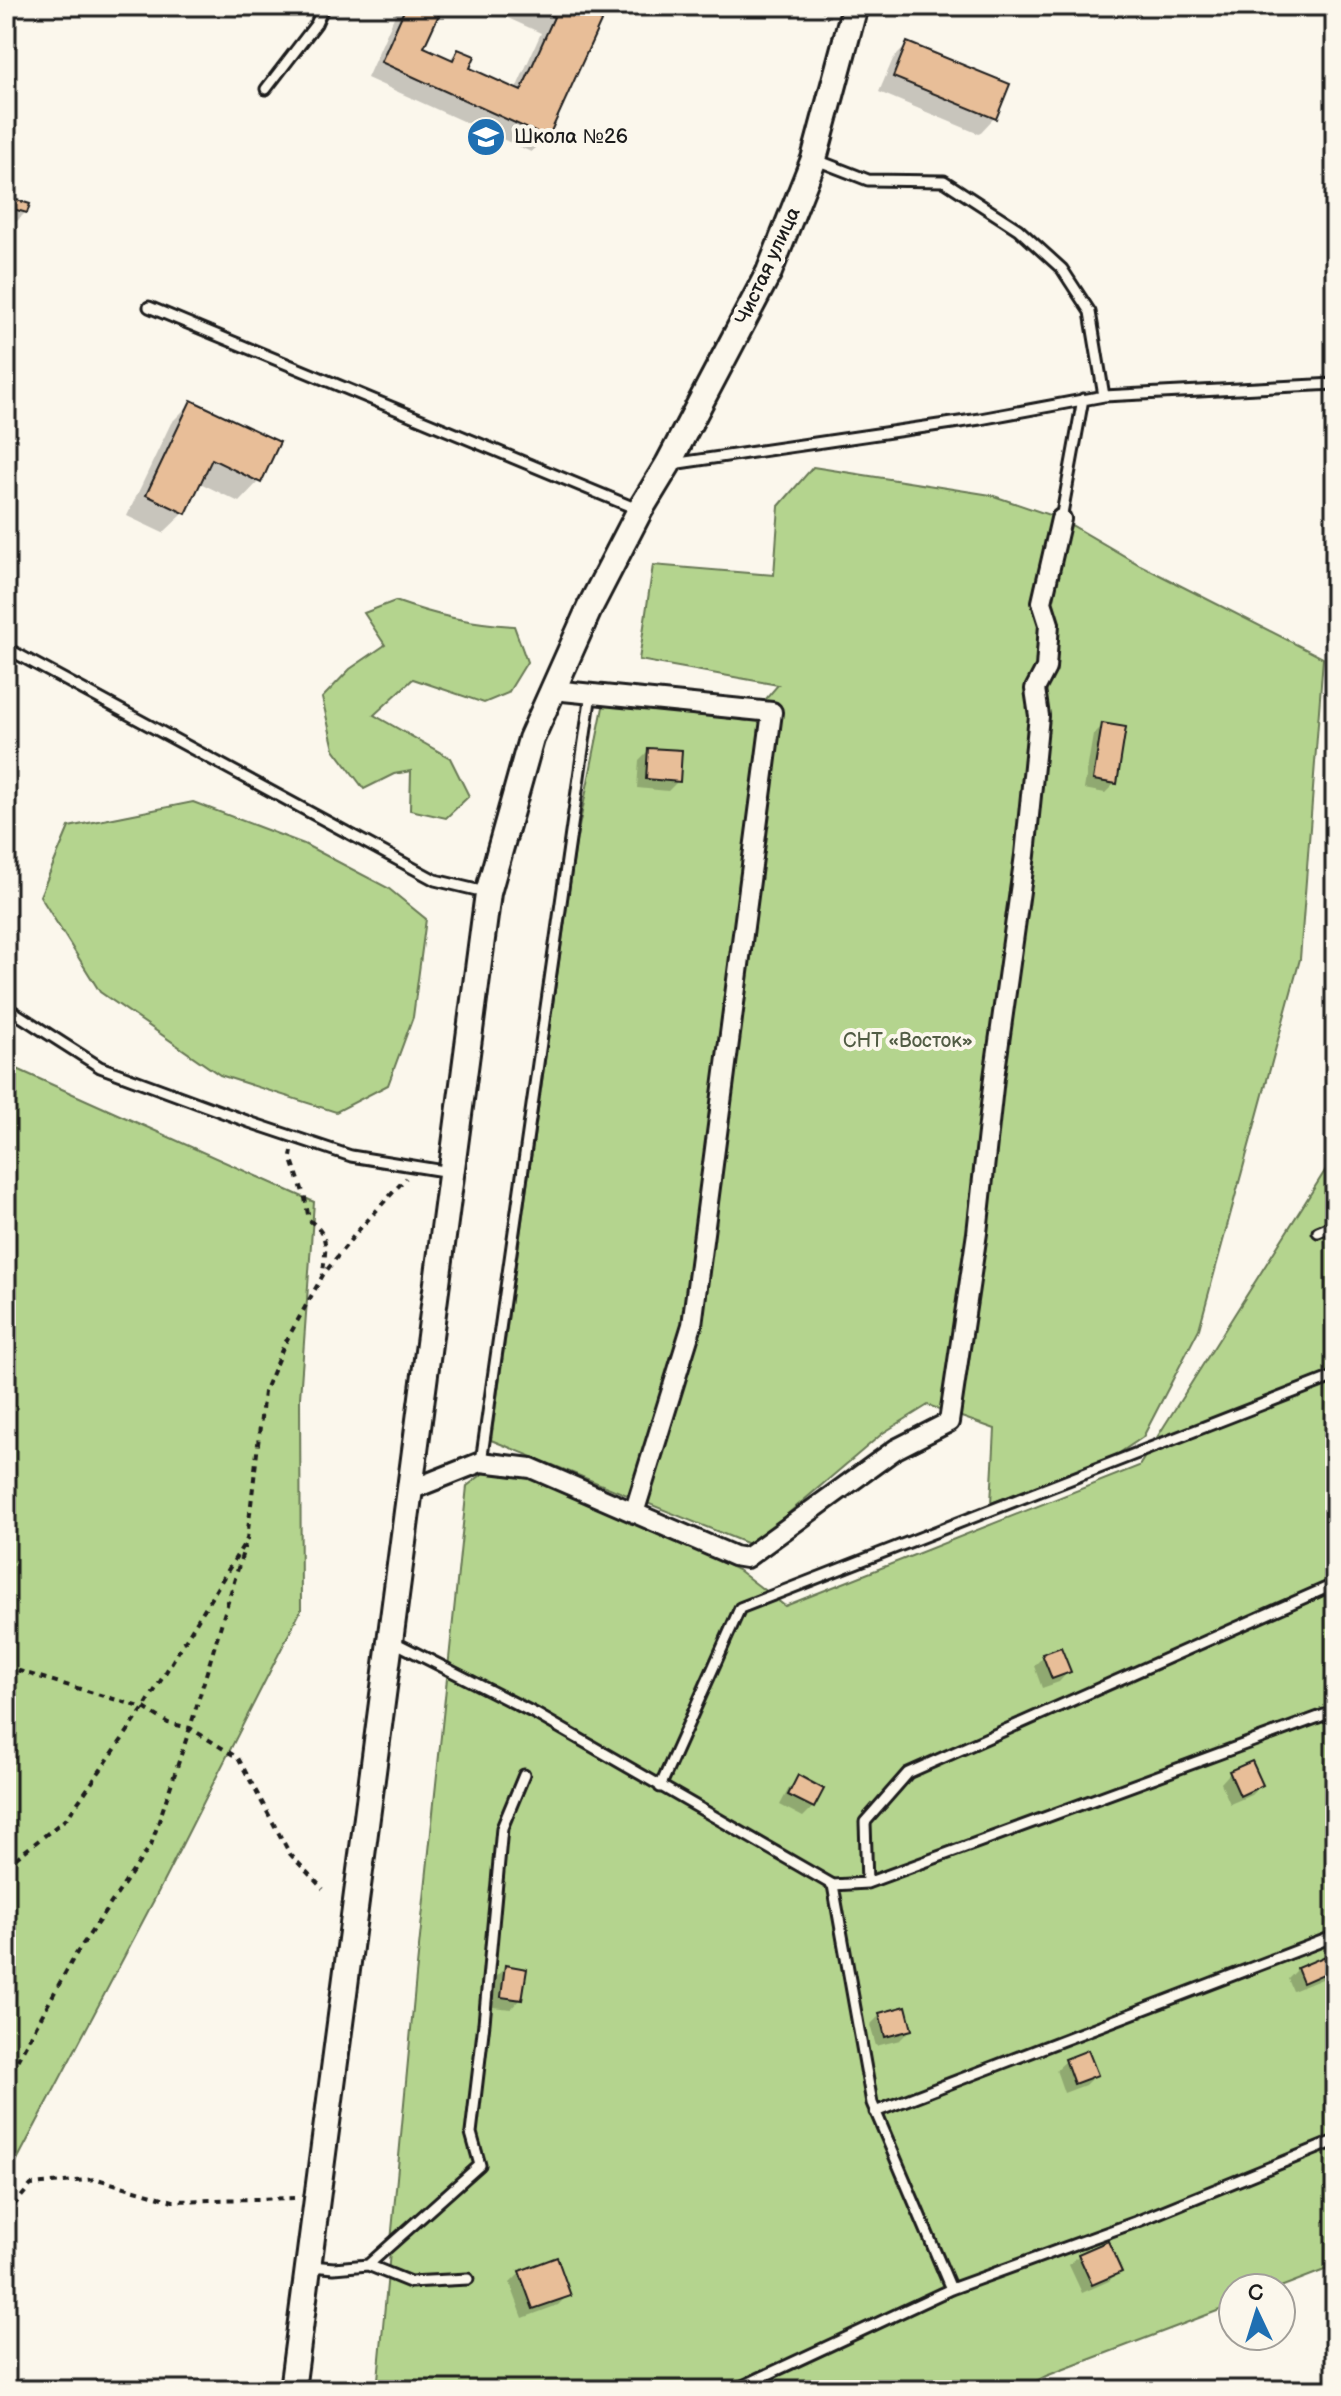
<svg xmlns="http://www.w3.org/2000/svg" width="1341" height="2396" font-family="'Balsamiq Sans',sans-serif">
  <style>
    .green { fill: #b4d48e; stroke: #687855; stroke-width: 2 }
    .shadow { fill: #0003 }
    .building { fill: #e8be98; stroke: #1c1c1c; stroke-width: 2 }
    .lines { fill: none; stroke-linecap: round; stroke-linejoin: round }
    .service-casing { stroke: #1c1c1c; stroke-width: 15 }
    .minor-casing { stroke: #1c1c1c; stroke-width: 24 }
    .secondary-casing { stroke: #1c1c1c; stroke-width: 30 }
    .path { stroke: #1c1c1c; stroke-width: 4; stroke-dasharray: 6 6; stroke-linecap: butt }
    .service { stroke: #fbf7ec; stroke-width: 9 }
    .minor { stroke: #fbf7ec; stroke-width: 18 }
    .secondary { stroke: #fbf7ec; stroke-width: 24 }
    .labels { text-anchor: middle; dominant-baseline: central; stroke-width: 8; stroke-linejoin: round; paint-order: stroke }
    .poi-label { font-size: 20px; fill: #1c1c1c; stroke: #fbf7ec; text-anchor: start }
    .street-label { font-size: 20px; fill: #1c1c1c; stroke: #fbf7ec }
    .park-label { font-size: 20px; fill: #515c44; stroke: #fbf7ec }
  </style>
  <rect width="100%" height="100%" fill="#fbf7ec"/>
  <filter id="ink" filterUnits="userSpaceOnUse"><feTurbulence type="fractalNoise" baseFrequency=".0125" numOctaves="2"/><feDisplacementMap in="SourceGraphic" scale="16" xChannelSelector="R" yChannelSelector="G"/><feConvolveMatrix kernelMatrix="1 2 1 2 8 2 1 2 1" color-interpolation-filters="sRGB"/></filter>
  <g filter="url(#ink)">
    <path class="green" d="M813 467 991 495 1061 519 1140 565 1323 658 1300 959 1199 1329 1143 1437 1109 1460 991 1503 995 1429 928 1405 883 1433 751 1545 491 1440 576 842 604 702 747 721 778 685 639 660 653 565 774 575 779 506Z
      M395 601C438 616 468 623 514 626L527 662 508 693 484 703 413 679 374 715 450 758 469 796 446 818 410 810 411 771 394 774 364 789 334 749 322 698 350 669 385 645 364 613Z
      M193 802 304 844 388 888 426 919 413 1017 388 1085 336 1112 220 1075 100 992 40 896 69 827Z
      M6 1064 314 1202 300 1398 301 1610 154 1900 6 2181Z
      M1335 1155V2266L1278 2288H1233V2305L1046 2376 1019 2390H377L416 1976 467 1486 493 1466 542 1473 738 1570 785 1606 1139 1466Z"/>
    <path class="shadow" d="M399 6H440L421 48 449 60 458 51 467 69 515 91 541 33 481 6H605L546 136 531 152 367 78Z
      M908 44 1008 85 994 118 979 134 879 92 893 59Z
      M6 194 26 212 6 232Z
      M192 402 259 481 239 502 198 482 184 513 163 533 127 516 171 423Z
      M1103 725 1115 783 1105 793 1084 789 1093 735Z
      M649 750 678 781 668 791 637 788 639 760Z
      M1044 1656 1068 1672 1059 1682 1042 1688 1034 1666Z
      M1230 1773 1261 1785 1251 1795 1230 1804 1221 1783Z
      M798 1778 813 1807 803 1817 780 1805 789 1788Z
      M1332 1955 1335 1969 1327 1977 1293 1991 1288 1979 1298 1969Z
      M505 1968 520 1999 511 2009 492 2007 495 1977Z
      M880 2015 910 2030 900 2040 876 2046 870 2025Z
      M1066 2061 1095 2075 1085 2085 1064 2093 1056 2070Z
      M1079 2255 1119 2271 1109 2281 1082 2293 1069 2265Z
      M520 2273 568 2295 558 2305 523 2318 510 2283Z"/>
    <path class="building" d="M406 6H443L424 47 453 60 458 49 475 56 470 68 521 91 554 17 529 6H608L548 138 381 62Z
      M907 42 1010 84 996 119 893 77Z
      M6 192 10 198 30 204 27 213 6 207Z
      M191 400 280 442 261 483 212 459 186 514 146 495Z
      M1102 723 1126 727 1117 784 1093 780Z
      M648 748 682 750 680 782 646 779Z
      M1061 1647 1071 1672 1052 1679 1042 1654Z
      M1252 1761 1263 1785 1240 1796 1229 1771Z
      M798 1775 824 1789 814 1808 788 1795Z
      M1333 1953 1335 1969 1303 1983 1297 1968Z
      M505 1965 527 1969 522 2000 501 1997Z
      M906 2006 912 2030 885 2037 879 2013Z
      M1088 2050 1098 2075 1074 2084 1065 2059Z
      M1108 2241 1122 2272 1092 2285 1078 2254Z
      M557 2257 571 2296 533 2309 519 2271Z"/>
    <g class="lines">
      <g class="service-casing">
        <path id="service" d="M266 89 316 24 324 6
          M814 159 868 180 944 181 1018 229 1062 269 1090 312 1104 396
          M149 307 637 509
          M672 464 980 419 1104 396 1335 384
          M1061 519 1083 399
          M6 648 435 880 485 892
          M6 1007 100 1067 252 1123 351 1156 450 1172
          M1318 1232 1335 1225
          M481 1462 591 693
          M392 1641 536 1714 833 1885
          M660 1787 740 1608 1335 1376
          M867 1883 865 1822 908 1773 1335 1584
          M875 2112 1335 1936
          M368 2265 410 2282 468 2279
          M311 2266 334 2268 368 2265 480 2165 471 2133 484 2023 502 1828 524 1775
          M951 2289 872 2103 833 1885 867 1883 1335 1711
          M734 2390 951 2289 1136 2222 1335 2141"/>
      </g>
      <g class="minor-casing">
        <path id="minor" d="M553 690 772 712 692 1325 634 1513
          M408 1491 481 1462 531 1468 734 1556 746 1558 896 1449 949 1422 977 1233 994 1078 1025 855 1039 716 1035 689 1046 668 1049 624 1042 602 1061 519"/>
      </g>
      <g class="secondary-casing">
        <path id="secondary" d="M292 2390 488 893 531 739 590 607 640 510 668 464 769 272 814 159 855 6"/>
      </g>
      <path class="path" d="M822 6 828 18
        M292 1151 291 1157 305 1198 309 1220C331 1236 325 1249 323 1273
        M6 1667 144 1708 168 1723 190 1728 238 1758 290 1854 323 1889
        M6 1866 67 1818 144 1708 247 1539 264 1392 284 1345 323 1275 356 1233 406 1178
        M6 2081 74 1957 151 1845 190 1728 245 1545
        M6 2215 31 2185 97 2179 173 2201 294 2198"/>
      <use href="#service" class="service"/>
      <use href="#minor" class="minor"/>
      <use href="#secondary" class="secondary"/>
    </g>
  </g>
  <defs>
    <g id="school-disc" transform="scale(2)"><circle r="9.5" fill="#1f6fb2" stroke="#fbf7ec"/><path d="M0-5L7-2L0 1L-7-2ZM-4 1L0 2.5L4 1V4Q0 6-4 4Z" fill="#fff"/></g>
  </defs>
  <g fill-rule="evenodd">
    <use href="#school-disc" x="486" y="137"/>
  </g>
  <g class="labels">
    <g class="poi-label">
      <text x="514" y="137">Школа №26</text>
    </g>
    <g class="street-label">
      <text transform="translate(768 266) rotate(-65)">Чистая улица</text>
    </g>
    <g class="park-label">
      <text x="908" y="1041">СНТ «Восток»</text>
    </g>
  </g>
  <rect width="1341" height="2396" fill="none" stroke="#fbf7ec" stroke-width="32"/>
  <rect x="16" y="16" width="1309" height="2364" fill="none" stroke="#1c1c1c" stroke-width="3" filter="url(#ink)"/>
  <g transform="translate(1257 2312) rotate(356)"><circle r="38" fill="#fbf7ec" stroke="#a29f99" stroke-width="2"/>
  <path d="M0-6L14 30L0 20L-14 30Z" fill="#1f6fb2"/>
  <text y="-12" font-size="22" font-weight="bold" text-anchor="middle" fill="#1c1c1c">С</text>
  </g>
</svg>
